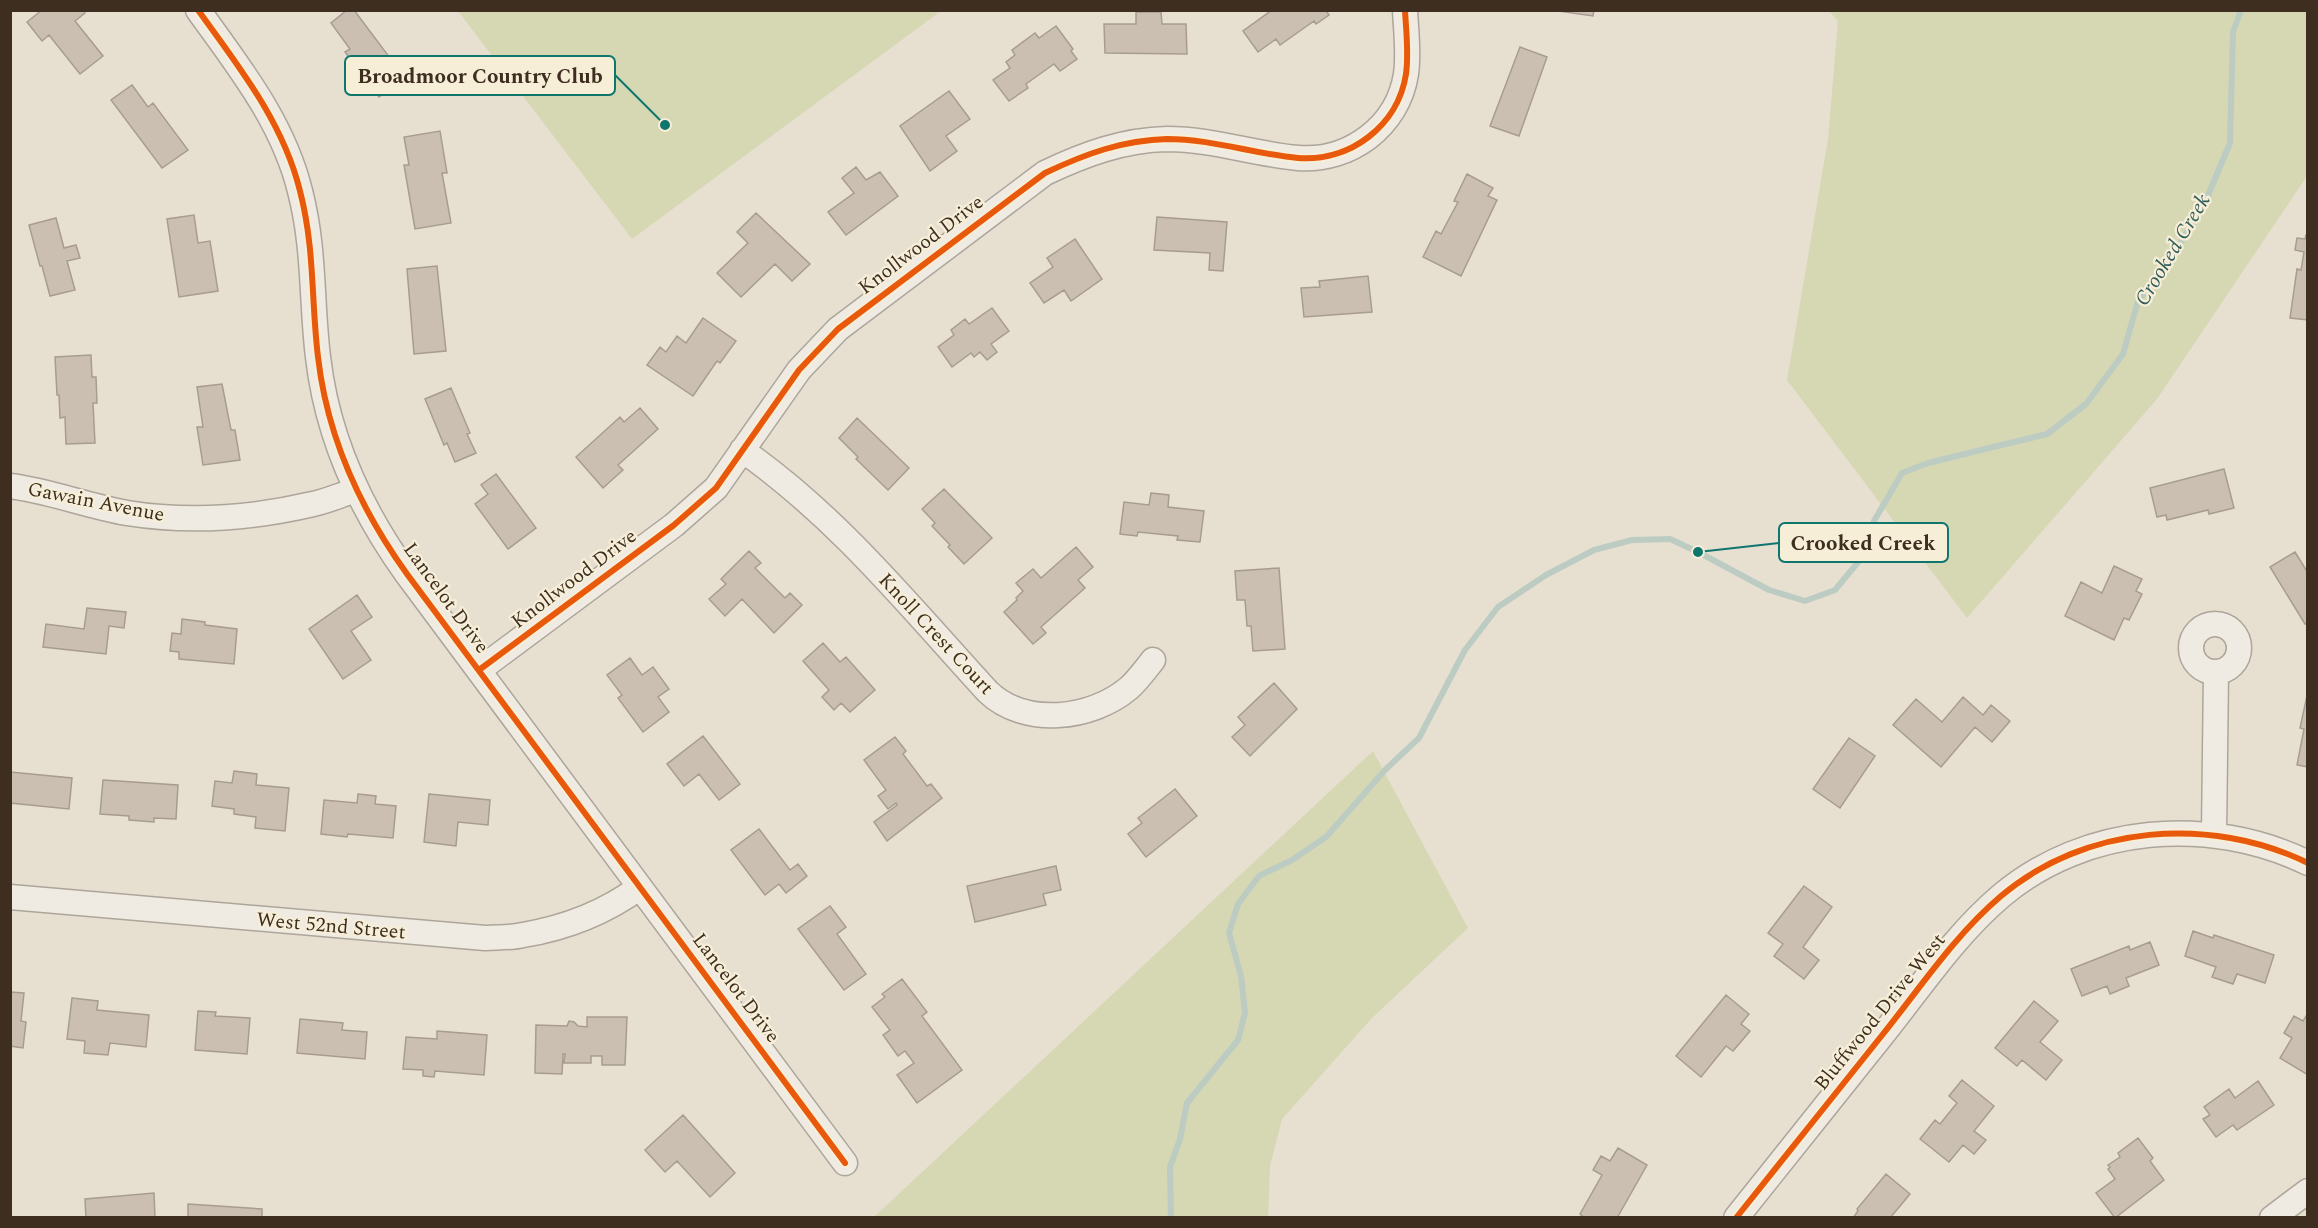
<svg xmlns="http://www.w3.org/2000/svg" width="2318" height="1228" font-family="Spectral,serif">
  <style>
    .green { fill: #d6d7b3 }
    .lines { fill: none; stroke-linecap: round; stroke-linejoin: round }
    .stream { stroke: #bcccc2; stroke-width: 6 }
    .building { fill: #cbbfb2; stroke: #a89c90; stroke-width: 1.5 }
    .minor-casing { stroke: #ada599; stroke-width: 27 }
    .minor { stroke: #efebe3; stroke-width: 24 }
    .cycleway-casing { stroke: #f7eed8; stroke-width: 10 }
    .cycleway { stroke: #e8590c; stroke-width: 6 }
    .labels { text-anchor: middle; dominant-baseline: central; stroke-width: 4.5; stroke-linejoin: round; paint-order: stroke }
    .street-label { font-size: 20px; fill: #3d2e20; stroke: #f7eed8 }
    .water-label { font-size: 21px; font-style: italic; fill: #2f5d5a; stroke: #f7eed8 }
    .leader { fill: none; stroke: #0f766e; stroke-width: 2 }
    .callout-dot { fill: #0f766e; stroke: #f7eed8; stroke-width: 2 }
    .callout { fill: #f7eed8; stroke: #0f766e; stroke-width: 2 }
    .callout-label { font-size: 21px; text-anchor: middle; font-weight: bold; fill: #3d2e20 }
  </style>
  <rect width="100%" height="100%" fill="#e7e0d1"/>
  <path class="green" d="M458 11H941L632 239Z
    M1829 11H2307V176L2157 399 1967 618 1787 380 1828 139 1838 21Z
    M1373 751 1468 928 1372 1018 1282 1119 1270 1166 1268 1217H874Z"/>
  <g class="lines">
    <path class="stream" d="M1171 1218 1170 1167 1180 1139 1187 1103 1238 1040 1245 1013 1241 976 1229 933 1238 904 1259 876 1292 860 1326 837 1386 769 1419 738 1465 650 1498 607 1546 575 1594 550 1632 540 1670 539 1698 552 1769 590 1805 601 1835 590 1859 561 1874 521 1902 473 1928 463 2047 434 2086 404 2123 354 2138 301 2171 259 2206 200 2230 143 2233 32 2241 10"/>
  </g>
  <path class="building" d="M42 10H84L85 13 75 21 103 56 80 74 49 35 42 41 27 22Z
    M347 10H354L405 78 379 97 345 52 350 49 331 23Z
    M1272 10H1326L1329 15 1316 24 1314 21 1280 45 1276 39 1258 52 1243 31Z
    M1551 10H1594L1593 16Z
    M1136 12H1161L1162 24H1186L1187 54 1105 53 1104 24H1136Z
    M1056 26 1073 49 1071 51 1077 59 1060 71 1054 64 1026 84 1028 88 1009 101 993 80 1010 68 1006 62 1015 55 1012 50 1035 33 1039 38Z
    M1520 47 1547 57 1519 136 1490 126Z
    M132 85 148 107 153 103 188 150 162 168 111 100Z
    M949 91 970 119 946 136 957 151 930 171 900 126Z
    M440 131 447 173H442L451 223 415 229 404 165H409L404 137Z
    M856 167 866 180 880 172 898 196 846 235 828 212 854 193 842 178Z
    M1467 174 1493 188 1488 196 1497 200 1461 276 1423 257 1436 231 1441 234 1458 202 1454 201Z
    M756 213 810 264 792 281 775 264 741 297 717 273 748 243 737 232Z
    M194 215 198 243 210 241 218 291 179 297 167 219Z
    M1157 217 1227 222 1223 271 1209 270 1210 253 1154 250Z
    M56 218 64 248 76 245 80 258 67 261 75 290 50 296 42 266H40L29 225Z
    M2306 235 2308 236V320L2290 318 2297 269 2301 270 2304 252 2295 250 2297 238 2305 239Z
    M1075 239 1102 279 1071 301 1064 290 1044 303 1030 283 1053 267 1047 258Z
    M437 266 446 351 414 354 407 269Z
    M1368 276 1372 312 1304 317 1301 288 1320 287 1319 281Z
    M992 308 1009 331 991 344 997 352 987 360 980 352 974 357 971 353 952 367 938 347 954 335 951 330 965 319 969 324Z
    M703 318 736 341 720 363 717 361 693 396 647 365 660 347 666 352 677 336 686 343Z
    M91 355 92 377H96L97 403H93L95 443 66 444 65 417 60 418 59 395H57L55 357Z
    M222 384 231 430H235L240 460 203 465 197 427H203L197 387Z
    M451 388 470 433 467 434 476 453 455 462 447 443 444 445 425 399Z
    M640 408 658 429 618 465 623 470 603 488 576 457 620 417 624 422Z
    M857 418 909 468 888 490 856 459 858 457 839 438Z
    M2224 469 2234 508 2209 514 2208 510 2167 520 2166 515 2157 517 2150 488Z
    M496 474 536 528 508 549 475 504 488 494 481 485Z
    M944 489 992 538 964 564 948 547 950 545 932 526 935 523 922 509Z
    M1151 493 1169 495 1168 507 1204 511 1200 542 1177 540 1178 536 1138 532 1137 536 1120 534 1124 502 1149 505Z
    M1076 547 1093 567 1078 580 1085 588 1041 627 1046 633 1033 644 1004 612 1017 600 1016 598 1023 591 1016 583 1033 569 1041 578Z
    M749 551 761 563 755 568 785 598 790 593 802 605 774 633 742 599 725 616 709 599 726 584 721 579Z
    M2295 552 2308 573V623L2305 624 2270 567Z
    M2114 566 2142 579 2136 591 2142 594 2129 620 2124 618 2114 640 2065 616 2081 582 2102 593Z
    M1279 568 1285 649 1253 651 1251 626H1247L1245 600H1237L1235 571Z
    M357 595 372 617 351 631 371 660 343 679 309 629Z
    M87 608 126 612 124 628 109 626 106 654 43 647 46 624 84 629Z
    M182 619 205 622V625L237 629 234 664 179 659V652L170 651 172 633 181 634Z
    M823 643 840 662 846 657 875 690 850 712 841 703 834 710 822 697 829 690 803 661Z
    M630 658 642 675 653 667 669 689 658 697 669 712 643 732 618 698 622 695 607 675Z
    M1274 683 1297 709 1250 756 1232 737 1245 725 1238 717Z
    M2308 691V767L2297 765 2304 729 2300 728Z
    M1963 697 1983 715 1991 705 2010 721 1992 742 1975 727 1941 767 1893 725 1916 699 1942 722Z
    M703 736 740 784 719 800 699 774 684 786 667 764Z
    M895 737 906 751 903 754 927 786 931 784 942 798 887 841 874 822 897 805 896 803 888 809 878 796 886 790 864 760Z
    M1849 738 1875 756 1840 808 1813 789Z
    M234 771 257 774 256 785 289 788 285 831 255 828 256 817 234 814V809L212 806 215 781 232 783Z
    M10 772 72 778 69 809 10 803Z
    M103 780 178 785 176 819 154 818V822L129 820V816L100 814Z
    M1175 789 1197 816 1146 857 1128 834 1142 823 1138 818Z
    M358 794 376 796 375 804 396 806 393 838 348 834 347 837 321 834 324 800 357 803Z
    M429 794 490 800 488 825 458 822 456 846 424 842Z
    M759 829 790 870 798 864 807 876 786 893 779 884 765 895 731 850Z
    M1056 866 1061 890 1043 894 1046 905 975 922 967 886Z
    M1804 886 1832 907 1803 947 1819 960 1804 979 1774 956 1783 944 1768 933Z
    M830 906 846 927 837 934 866 974 844 990 798 929Z
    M2193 931 2213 938 2214 935 2274 955 2265 983 2237 974 2233 984 2212 977 2216 967 2185 956Z
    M2150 942 2159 965 2126 978 2129 986 2110 994 2107 986 2082 996 2071 969 2129 946 2130 950Z
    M902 979 927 1012 922 1016 962 1070 917 1103 897 1075 914 1063 905 1051 898 1056 883 1035 890 1030 872 1007 885 997 882 994Z
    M10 992 24 993 21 1021 26 1022 23 1048 10 1046Z
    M1726 995 1749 1014 1741 1024 1750 1031 1733 1051 1726 1046 1701 1077 1676 1056Z
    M72 998 98 1001 97 1010 149 1015 146 1047 110 1043 108 1055 84 1053 85 1041 67 1039Z
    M2034 1001 2058 1021 2040 1042 2062 1060 2046 1080 2022 1060 2017 1066 1995 1048Z
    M198 1011 216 1012 215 1016 250 1018 247 1054 195 1050Z
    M2308 1013V1075L2280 1058 2292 1038 2284 1033 2294 1016 2303 1021Z
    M587 1017H627L625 1065H602V1056H591V1063H564L565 1054H563L562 1074 535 1073 536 1025 567 1026 569 1021 574 1022 578 1026 587 1027Z
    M300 1019 343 1023 342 1030 367 1032 365 1059 297 1053Z
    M437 1031 487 1035 484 1075 435 1071 434 1077 423 1076V1070L403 1069 406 1037 437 1039Z
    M1962 1080 1994 1106 1974 1131 1986 1140 1974 1154 1963 1145 1949 1162 1920 1139 1935 1120 1940 1124 1957 1103 1949 1096Z
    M2258 1081 2274 1105 2237 1130 2233 1125 2216 1137 2203 1119 2210 1115 2204 1107 2229 1089 2235 1098Z
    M683 1115 735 1173 710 1197 677 1161 665 1172 645 1150Z
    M2138 1138 2153 1158 2150 1161 2164 1180 2115 1218 2096 1193 2115 1179 2108 1169 2110 1167 2108 1165 2120 1157 2118 1153Z
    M1618 1148 1647 1165 1617 1218H1585L1580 1214 1602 1175 1593 1170 1601 1156 1610 1161Z
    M1886 1174 1910 1194 1890 1218H1853L1858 1211 1857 1209Z
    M154 1193 155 1218H86L85 1199Z
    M188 1204 262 1209V1218H188Z"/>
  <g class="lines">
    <g class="minor-casing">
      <path id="minor" d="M198 10C239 67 283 122 300 191 315 249 311 300 318 357 327 436 361 510 407 574L845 1163
        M742 450C837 516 910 607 988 692 1025 727 1091 720 1129 688 1138 680 1145 670 1153 660
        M10 486C50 491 87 506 127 513 189 523 253 518 313 504 328 501 342 494 357 490
        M2191 648a24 24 0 1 1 48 0a24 24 0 1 1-48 0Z
        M479 670 674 525 716 488 799 370 838 329 1045 173C1085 154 1123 140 1167 139 1212 139 1254 154 1298 158 1350 162 1398 126 1406 74 1409 53 1406 31 1405 10
        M2214 835 2216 672
        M10 897 485 938C498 937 510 938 523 935 565 928 606 912 640 887
        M1736 1218C1785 1157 1834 1095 1883 1034 1920 988 1955 935 2001 896 2085 825 2210 815 2308 863
        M2272 1218 2308 1191"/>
    </g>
    <use href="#minor" class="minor"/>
    <g class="cycleway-casing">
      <path id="cycleway" d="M198 10C239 67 283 122 300 191 315 249 311 300 318 357 327 436 361 510 407 574L845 1163
        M479 670 674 525 716 488 799 370 838 329 1045 173C1085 154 1123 140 1167 139 1212 139 1254 154 1298 158 1350 162 1398 126 1406 74 1409 53 1406 31 1405 10
        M1736 1218C1785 1157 1834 1095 1883 1034 1920 988 1955 935 2001 896 2085 825 2210 815 2308 863"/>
    </g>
    <use href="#cycleway" class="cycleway"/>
  </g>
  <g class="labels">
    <g class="street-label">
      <text transform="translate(921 245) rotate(-37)">Knollwood Drive</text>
      <text transform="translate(96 502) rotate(11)">Gawain Avenue</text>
      <text transform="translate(574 579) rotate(-37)">Knollwood Drive</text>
      <text transform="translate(446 598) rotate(54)">Lancelot Drive</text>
      <text transform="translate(936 634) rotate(47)">Knoll Crest Court</text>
      <text transform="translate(331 926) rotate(5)">West 52nd Street</text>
      <text transform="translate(736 988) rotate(53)">Lancelot Drive</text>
      <text transform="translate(1880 1012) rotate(-51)">Bluffwood Drive West</text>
    </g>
    <g class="water-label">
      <text transform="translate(2173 250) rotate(-59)">Crooked Creek</text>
    </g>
  </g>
  <path class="leader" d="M665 125L615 75M1698 552L1779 543"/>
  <g class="callout-dot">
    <circle cx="665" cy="125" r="6"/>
    <circle cx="1698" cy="552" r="6"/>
  </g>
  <g class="callout">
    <rect x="345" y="56" width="270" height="39" rx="6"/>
    <rect x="1779" y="523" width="169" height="39" rx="6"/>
  </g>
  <g class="callout-label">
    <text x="480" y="83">Broadmoor Country Club</text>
    <text x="1863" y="550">Crooked Creek</text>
  </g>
  <rect width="2318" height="1228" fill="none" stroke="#3d2e20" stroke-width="24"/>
</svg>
